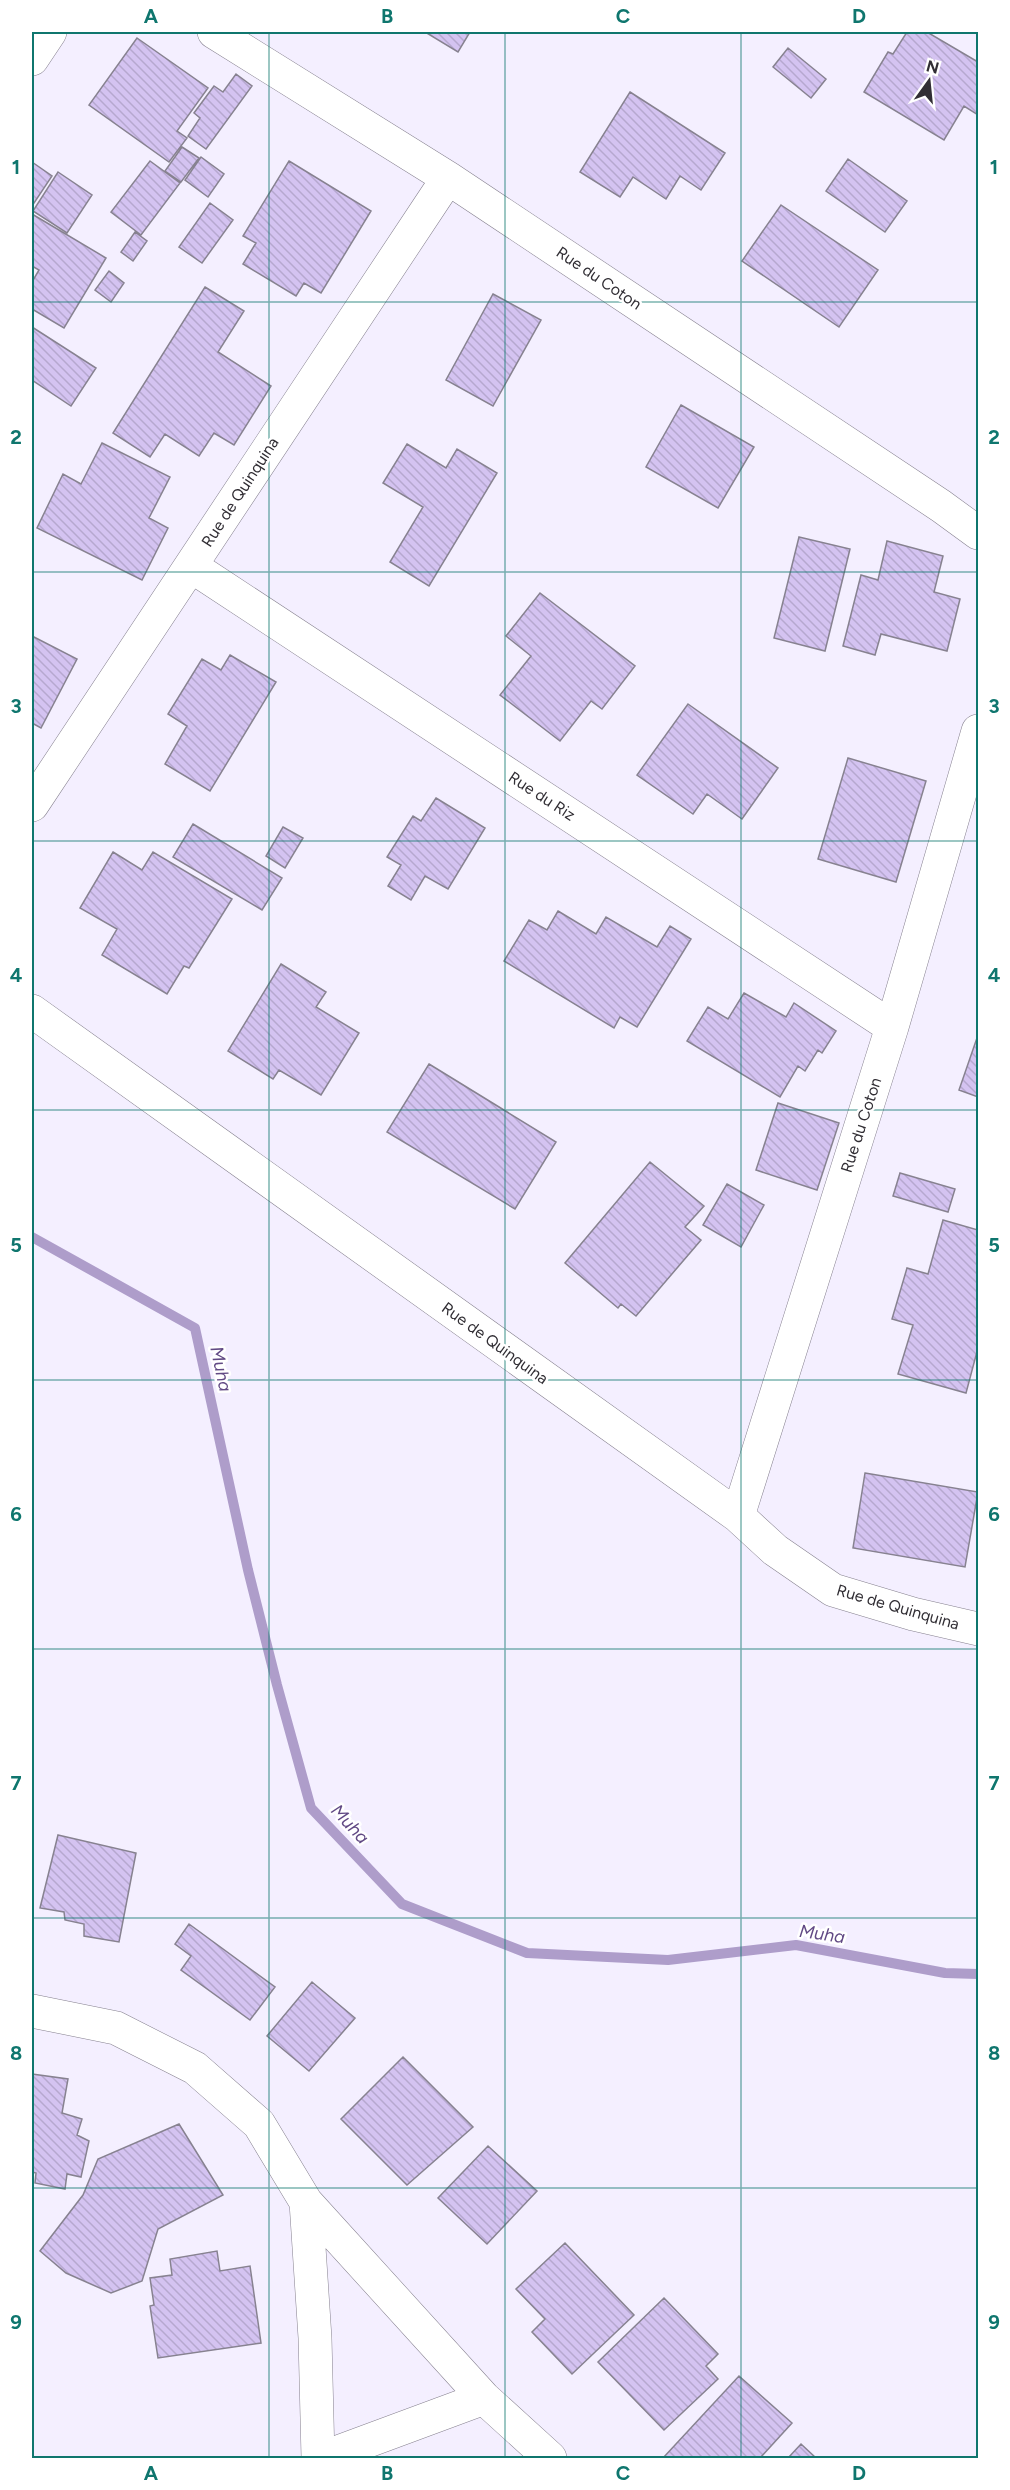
<svg xmlns="http://www.w3.org/2000/svg" width="1010" height="2490" font-family="Figtree,sans-serif">
  <style>
    .lines { fill: none; stroke-linecap: round; stroke-linejoin: round }
    .stream { stroke: #ae9dca; stroke-width: 10 }
    .building { fill: url(#building-back-hatch); stroke: #878290; stroke-width: 1.5 }
    .minor-casing { stroke: #86818f; stroke-width: 34 }
    .minor { stroke: #fff; stroke-width: 33 }
    .grid { fill: none; stroke: #0f766e; stroke-width: 1.5; stroke-opacity: 0.55 }
    .labels { text-anchor: middle; dominant-baseline: central; stroke-width: 5; stroke-linejoin: round; paint-order: stroke }
    .street-label { font-size: 16px; fill: #312e34; stroke: #fff }
    .water-label { font-size: 18px; font-style: italic; fill: #614984; stroke: #fff }
    .neatline { fill: none; stroke: #0f766e; stroke-width: 2 }
    .grid-label { font-size: 20px; text-anchor: middle; font-weight: bold; fill: #0f766e }
  </style>
  <defs>
    <pattern id="building-back-hatch" width="6" height="6" patternUnits="userSpaceOnUse" patternTransform="scale(1.5)"><rect width="6" height="6" fill="#d4c3f1"/><path d="M-1 5l2 2M0 0l6 6M5-1l2 2" fill="none" stroke="#b6a8cf"/></pattern>
  </defs>
  <rect width="100%" height="100%" fill="#f4efff"/>
  <g class="lines">
    <path class="stream" d="M32 1237 195 1328 248 1570 277 1685 311 1808 402 1904 527 1953 668 1960 796 1945 945 1973 978 1974"/>
  </g>
  <path class="building" d="M425 32H470L458 52Z
    M907 32H927L978 62V115L964 106 944 140 864 92 888 52 893 54Z
    M137 38 208 88 177 131 187 138 169 162 89 105Z
    M788 48 826 79 811 98 773 67Z
    M236 74 252 86 206 149 188 136 200 118 194 113 214 86 223 92Z
    M630 92 725 153 701 190 680 176 666 199 633 177 620 197 580 172Z
    M182 147 199 158 181 182 165 171Z
    M201 157 224 174 208 197 185 180Z
    M848 159 907 201 885 232 826 191Z
    M150 161 180 183 141 235 111 212Z
    M289 161 371 211 321 293 304 283 296 296 243 264 256 243 243 236Z
    M32 162 52 176 32 206Z
    M58 172 92 195 67 233 33 211Z
    M210 203 233 220 202 263 179 247Z
    M781 205 878 270 839 327 742 261Z
    M32 214 106 258 64 328 32 309V282L39 270 32 266Z
    M135 232 147 241 133 261 121 252Z
    M109 271 124 283 111 302 95 290Z
    M205 287 244 311 218 352 271 386 234 445 214 433 199 456 165 434 150 457 113 433Z
    M493 294 541 320 493 406 446 380Z
    M32 327 96 368 71 406 32 380Z
    M681 405 754 447 718 508 646 467Z
    M102 443 170 477 149 518 168 528 142 580 37 528 63 474 81 484Z
    M407 444 446 468 457 449 497 473 429 586 390 562 423 507 383 483Z
    M799 537 850 549 825 651 774 638Z
    M887 541 943 556 934 592 960 599 947 651 881 634 875 655 843 646 861 575 878 580Z
    M540 593 635 666 602 709 591 701 560 741 500 695 531 656 506 636Z
    M32 636 77 659 41 728 32 723Z
    M230 655 276 682 210 791 165 764 187 726 168 714 202 659 221 670Z
    M688 704 778 768 742 819 707 794 693 814 637 775Z
    M848 758 926 781 896 882 818 859Z
    M436 798 485 828 448 889 425 876 411 900 388 886 401 865 387 857 413 816 421 821Z
    M193 824 282 878 262 910 173 857Z
    M283 827 303 838 285 868 266 856Z
    M113 852 142 870 153 852 232 899 189 968 184 966 167 994 102 955 117 929 80 908Z
    M558 911 596 934 606 917 657 947 670 926 691 939 637 1027 620 1017 614 1028 504 961 529 920 547 930Z
    M281 964 326 992 316 1007 359 1033 321 1095 279 1070 273 1079 228 1051Z
    M744 993 786 1017 794 1003 836 1031 822 1053 818 1050 805 1071 798 1066 780 1097 687 1041 708 1007 728 1019Z
    M978 1035V1097L959 1090Z
    M429 1064 556 1142 515 1209 387 1132Z
    M778 1103 839 1123 817 1190 756 1170Z
    M650 1162 704 1206 685 1227 701 1240 636 1316 621 1304 618 1308 565 1263Z
    M900 1173 955 1189 948 1212 893 1196Z
    M727 1184 764 1205 741 1247 703 1225Z
    M943 1220 978 1230V1348L966 1393 898 1374 913 1325 892 1319 907 1268 928 1274Z
    M865 1473 978 1492 965 1567 853 1548Z
    M58 1835 136 1853 119 1942 84 1936V1924L65 1920 64 1912 40 1908Z
    M189 1924 275 1987 250 2020 181 1970 191 1956 175 1944Z
    M312 1982 355 2018 309 2071 267 2036Z
    M403 2057 473 2127 407 2185 341 2119Z
    M32 2074 68 2079 62 2113 82 2119 77 2135 89 2141 81 2177 67 2174 65 2189 35 2183 36 2173 32 2172Z
    M179 2124 223 2195 158 2229 142 2281 111 2293 66 2273 40 2251 83 2195 98 2159Z
    M488 2146 537 2191 487 2244 438 2198Z
    M565 2243 634 2315 572 2374 532 2332 545 2319 516 2289Z
    M217 2251 220 2271 250 2266 261 2343 158 2358 150 2306 154 2305 150 2278 172 2275 170 2259Z
    M664 2298 718 2354 706 2366 718 2379 664 2430 598 2362Z
    M739 2376 792 2423 760 2458H663Z
    M801 2444 816 2458H788Z"/>
  <g class="lines">
    <g class="minor-casing">
      <path id="minor" d="M214 32 448 178 941 506 978 533
        M32 59 50 32
        M191 566 892 1027
        M32 805 448 178
        M32 1011 738 1516 775 1550 833 1590 913 1614 978 1629
        M738 1516 892 1027 978 731
        M32 2011 116 2028 195 2068 259 2124 306 2202 315 2338 318 2458
        M306 2202 484 2398 550 2458
        M322 2458 484 2398"/>
    </g>
    <use href="#minor" class="minor"/>
  </g>
  <path class="grid" d="M269 32V2458M505 32V2458M741 32V2458M32 302H978M32 572H978M32 841H978M32 1110H978M32 1380H978M32 1649H978M32 1918H978M32 2188H978"/>
  <g class="labels">
    <g class="street-label">
      <text transform="translate(599 278) rotate(34)">Rue du Coton</text>
      <text transform="translate(240 492) rotate(-57)">Rue de Quinquina</text>
      <text transform="translate(542 796) rotate(33)">Rue du Riz</text>
      <text transform="translate(861 1125) rotate(-72)">Rue du Coton</text>
      <text transform="translate(495 1343) rotate(36)">Rue de Quinquina</text>
      <text transform="translate(898 1607) rotate(16)">Rue de Quinquina</text>
    </g>
    <g class="water-label">
      <text transform="translate(221 1369) rotate(78)">Muha</text>
      <text transform="translate(350 1824) rotate(47)">Muha</text>
      <text transform="translate(822 1934) rotate(8)">Muha</text>
    </g>
  </g>
  <rect width="1010" height="2490" fill="none" stroke="#ffffff" stroke-width="66"/>
  <g transform="translate(929 81) rotate(15)" stroke="#ffffff" stroke-width="4.5" paint-order="stroke">
  <path d="M0-4.5L10 22L0 15L-10 22Z" fill="#312e34"/>
  <text y="-9" font-size="16" font-weight="bold" text-anchor="middle" fill="#312e34">N</text>
  </g>
  <rect x="33" y="33" width="944" height="2424" class="neatline"/>
  <g class="grid-label">
    <text x="151" y="23">A</text>
    <text x="387" y="23">B</text>
    <text x="623" y="23">C</text>
    <text x="859" y="23">D</text>
    <text x="16" y="174">1</text>
    <text x="994" y="174">1</text>
    <text x="16" y="444">2</text>
    <text x="994" y="444">2</text>
    <text x="16" y="713">3</text>
    <text x="994" y="713">3</text>
    <text x="16" y="982">4</text>
    <text x="994" y="982">4</text>
    <text x="16" y="1252">5</text>
    <text x="994" y="1252">5</text>
    <text x="16" y="1521">6</text>
    <text x="994" y="1521">6</text>
    <text x="16" y="1790">7</text>
    <text x="994" y="1790">7</text>
    <text x="16" y="2060">8</text>
    <text x="994" y="2060">8</text>
    <text x="16" y="2329">9</text>
    <text x="994" y="2329">9</text>
    <text x="151" y="2480">A</text>
    <text x="387" y="2480">B</text>
    <text x="623" y="2480">C</text>
    <text x="859" y="2480">D</text>
  </g>
</svg>
